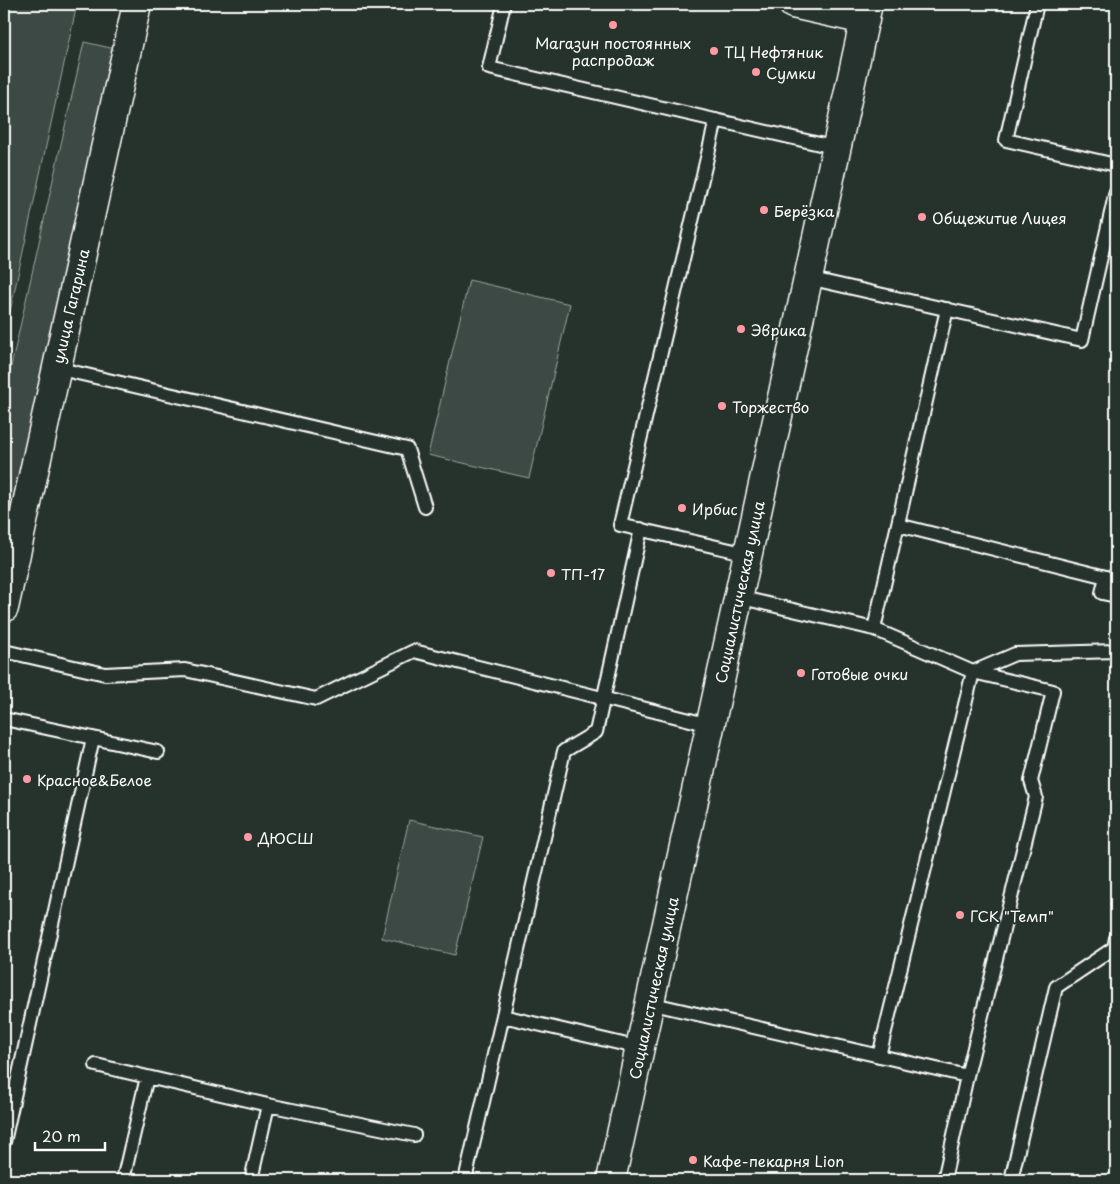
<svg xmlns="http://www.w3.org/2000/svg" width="1120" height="1184" font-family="'Playpen Sans',sans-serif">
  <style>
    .green { fill: #3e4944; stroke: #9ea4a2 }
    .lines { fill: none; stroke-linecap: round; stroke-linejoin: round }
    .service-casing { stroke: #fff; stroke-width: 16 }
    .tertiary-casing { stroke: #fff; stroke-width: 31 }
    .secondary-casing { stroke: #fff; stroke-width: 31 }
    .service { stroke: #26332d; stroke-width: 12 }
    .tertiary { stroke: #26332d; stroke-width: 28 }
    .secondary { stroke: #26332d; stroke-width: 28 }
    .poi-dot { fill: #ff9aa2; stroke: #26332d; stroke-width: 2 }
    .labels { text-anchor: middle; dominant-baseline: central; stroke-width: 4; stroke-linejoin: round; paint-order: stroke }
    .poi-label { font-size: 15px; fill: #fff; stroke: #26332d; text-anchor: start }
    .street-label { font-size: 15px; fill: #fff; stroke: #26332d }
  </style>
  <rect width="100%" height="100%" fill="#26332d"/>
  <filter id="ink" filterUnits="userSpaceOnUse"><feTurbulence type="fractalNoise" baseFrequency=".02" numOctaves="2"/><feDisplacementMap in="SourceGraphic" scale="10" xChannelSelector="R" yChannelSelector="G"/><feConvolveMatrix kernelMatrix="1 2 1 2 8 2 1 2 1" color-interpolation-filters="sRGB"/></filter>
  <g filter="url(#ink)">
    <path class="green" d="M4 4H77L4 339Z
      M84 42 115 49 4 540V398Z
      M469 280 570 304 529 478 428 455Z
      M409 820 483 837 455 955 382 938Z"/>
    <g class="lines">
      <g class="service-casing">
        <path id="service" d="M504 4 489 68 837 148
          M1037 4 1006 140 1116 165
          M716 120 620 525 748 554
          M808 278 1082 340 1116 191
          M56 368 407 449 425 507
          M898 525 1106 577 1102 593 1116 596
          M738 597 874 629 973 672 1015 654 1116 651
          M874 629 947 309
          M4 651 105 674 185 670 316 699 414 651 710 725
          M4 719 93 738 4 1142
          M93 738 158 752
          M649 1003 967 1076 944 1180
          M503 1016 640 1048
          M879 1056 973 672 1053 691 1031 781 1036 797 967 1076
          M96 1065 268 1105 251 1180
          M268 1105 414 1135
          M123 1180 147 1077
          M465 1180 564 751 596 732 641 529
          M1011 1180 1056 987 1114 948 1116 938"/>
      </g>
      <g class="tertiary-casing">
        <path id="tertiary" d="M793 4 865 20"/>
      </g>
      <g class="secondary-casing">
        <path id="secondary" d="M4 608 137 4
          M611 1180 868 4"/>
      </g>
      <use href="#service" class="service"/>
      <use href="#tertiary" class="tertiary"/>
      <use href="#secondary" class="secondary"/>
    </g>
  </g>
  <g class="poi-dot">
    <circle cx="613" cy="25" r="5"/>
    <circle cx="714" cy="51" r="5"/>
    <circle cx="756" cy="72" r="5"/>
    <circle cx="764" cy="210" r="5"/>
    <circle cx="922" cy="217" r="5"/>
    <circle cx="741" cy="329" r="5"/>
    <circle cx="722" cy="406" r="5"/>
    <circle cx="682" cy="508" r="5"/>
    <circle cx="551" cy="573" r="5"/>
    <circle cx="801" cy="673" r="5"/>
    <circle cx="27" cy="779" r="5"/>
    <circle cx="248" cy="837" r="5"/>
    <circle cx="960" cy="915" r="5"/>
    <circle cx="693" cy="1160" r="5"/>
  </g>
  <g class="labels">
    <g class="poi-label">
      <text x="613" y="42" text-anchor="middle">Магазин постоянных<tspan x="613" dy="17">распродаж</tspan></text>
      <text x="724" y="51">ТЦ Нефтяник</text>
      <text x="766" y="72">Сумки</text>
      <text x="774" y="210">Берёзка</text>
      <text x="932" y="217">Общежитие Лицея</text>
      <text x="751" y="329">Эврика</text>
      <text x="732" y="406">Торжество</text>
      <text x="692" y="508">Ирбис</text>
      <text x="561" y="573">ТП-17</text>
      <text x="811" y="673">Готовые очки</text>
      <text x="37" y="779">Красное&amp;Белое</text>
      <text x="258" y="837">ДЮСШ</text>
      <text x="970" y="915">ГСК "Темп"</text>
      <text x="703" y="1160">Кафе-пекарня Lion</text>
    </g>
    <g class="street-label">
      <text transform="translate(70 306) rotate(-77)">улица Гагарина</text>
      <text transform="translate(739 592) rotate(-78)">Социалистическая улица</text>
      <text transform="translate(653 988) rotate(-78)">Социалистическая улица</text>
    </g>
  </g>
  <rect width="1120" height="1184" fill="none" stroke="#26332d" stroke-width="20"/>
  <rect x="10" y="10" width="1100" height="1164" fill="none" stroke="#fff" stroke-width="2" filter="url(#ink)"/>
  <path d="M35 1142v8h70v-8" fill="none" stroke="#ffffff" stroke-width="2.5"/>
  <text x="42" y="1142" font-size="15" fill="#ffffff" stroke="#26332d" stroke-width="4" paint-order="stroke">20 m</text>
</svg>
